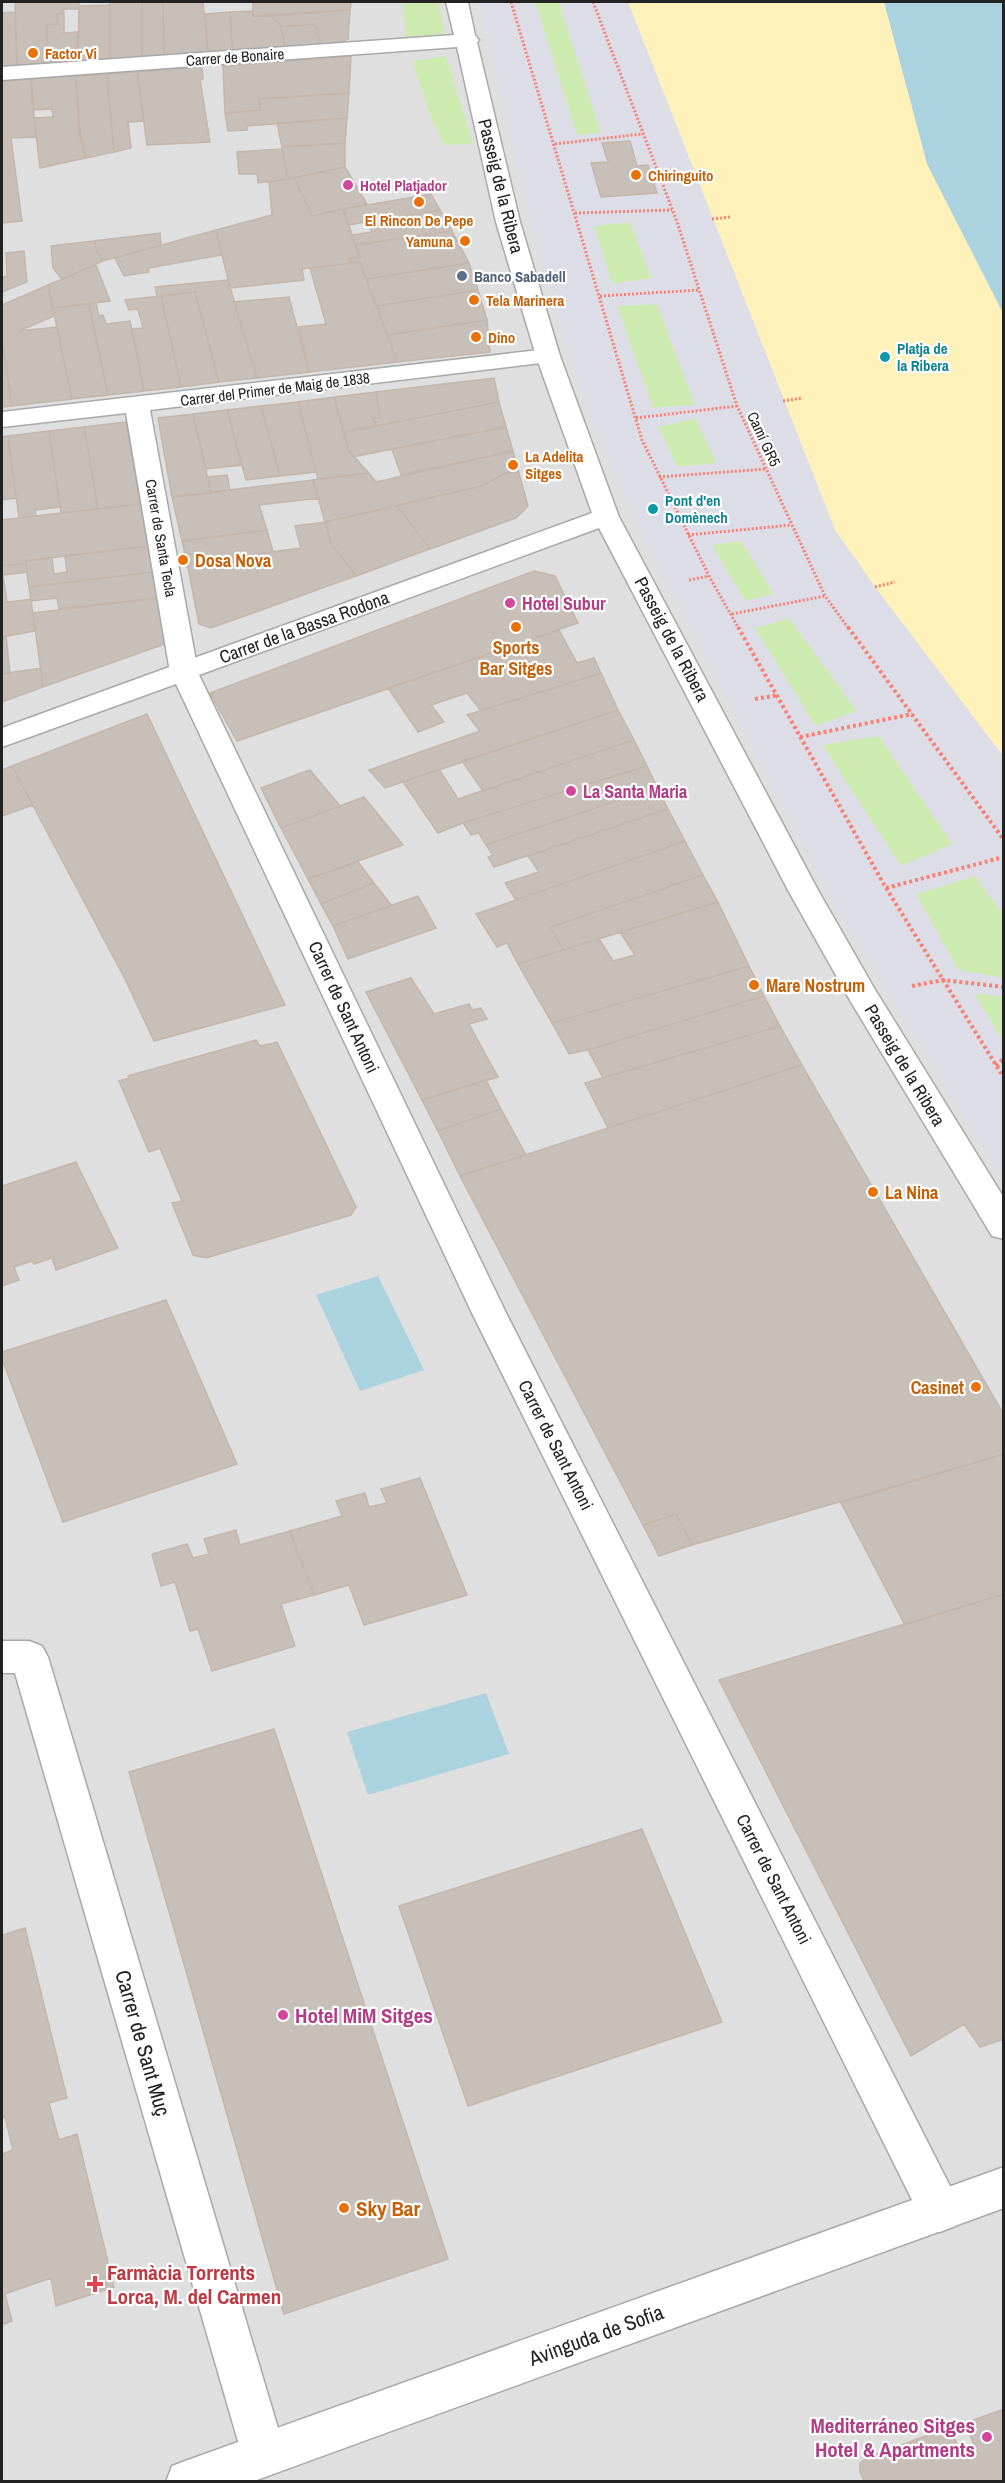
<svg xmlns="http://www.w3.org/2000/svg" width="1005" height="2483" font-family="'Archivo Narrow',sans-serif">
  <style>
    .residential { fill: #e0dfdf }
    .grass { fill: #cdebb0 }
    .sand { fill: #fff1ba }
    .plaza { fill: #dddde8; fill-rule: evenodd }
    .water { fill: #aad3df }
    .building { fill: #c7bfb8; stroke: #c4b6ab; stroke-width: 1.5 }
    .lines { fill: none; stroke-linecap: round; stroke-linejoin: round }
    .pedestrian-casing { stroke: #a9a9a9; stroke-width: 3 }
    .minor-casing { stroke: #a9a9a9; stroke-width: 3 }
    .tertiary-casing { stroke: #a9a9a9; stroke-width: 3 }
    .path-far1 { stroke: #fa8072; stroke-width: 3; stroke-dasharray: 2 2; stroke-linecap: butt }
    .path { stroke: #fa8072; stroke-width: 4; stroke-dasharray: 3 3; stroke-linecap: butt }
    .pedestrian { fill: #fff; fill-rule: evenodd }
    .minor { fill: #fff; fill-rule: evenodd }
    .tertiary { fill: #fff; fill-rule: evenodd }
    .food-dot { fill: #e8710a; stroke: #fff; stroke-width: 2 }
    .hotel-dot { fill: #d1479c; stroke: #fff; stroke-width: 2 }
    .service-dot { fill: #5c6f8a; stroke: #fff; stroke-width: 2 }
    .culture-dot { fill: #0f9aa8; stroke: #fff; stroke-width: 2 }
    .health-dot { fill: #e0444e; stroke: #fff; stroke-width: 2 }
    .labels { text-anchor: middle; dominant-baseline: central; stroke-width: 4.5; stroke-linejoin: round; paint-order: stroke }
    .far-food-label { font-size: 15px; font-weight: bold; fill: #c56008; stroke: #fff; text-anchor: start }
    .far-street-label { font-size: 15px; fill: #222; stroke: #fff }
    .far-hotel-label { font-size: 15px; font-weight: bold; fill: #b23c85; stroke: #fff; text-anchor: start }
    .far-service-label { font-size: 15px; font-weight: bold; fill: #4e5e75; stroke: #fff; text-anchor: start }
    .far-culture-label { font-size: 15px; font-weight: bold; fill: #0d838f; stroke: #fff; text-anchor: start }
    .street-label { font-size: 18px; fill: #222; stroke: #fff }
    .food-label { font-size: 18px; font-weight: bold; fill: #c56008; stroke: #fff; text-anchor: start }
    .hotel-label { font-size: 18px; font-weight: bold; fill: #b23c85; stroke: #fff; text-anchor: start }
    .near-hotel-label { font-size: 21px; font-weight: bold; fill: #b23c85; stroke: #fff; text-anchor: start }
    .near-street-label { font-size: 21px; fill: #222; stroke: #fff }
    .near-food-label { font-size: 21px; font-weight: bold; fill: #c56008; stroke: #fff; text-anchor: start }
    .near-health-label { font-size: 21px; font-weight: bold; fill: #be3a42; stroke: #fff; text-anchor: start }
  </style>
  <rect width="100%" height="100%" fill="#f2efe9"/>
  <path class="residential" d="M2 2H628L835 530 1003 756V2481L2 2482Z"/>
  <path class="grass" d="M403 2H438L445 34 406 37Z
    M535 2H559L601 133 576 135Z
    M446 56 473 144 444 145 431 117 412 61Z
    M630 222 652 278 612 284 594 226Z
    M657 304 695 405 653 408 617 306Z
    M696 418 718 463 677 467 658 427Z
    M741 540 774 594 745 601 711 545Z
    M790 618 857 711 815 726 755 628Z
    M879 736 953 845 900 866 822 744Z
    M976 876 1003 914V978L958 970 916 894Z
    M974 994 1003 996V1041H1002Z"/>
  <path class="sand" d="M628 2H884L927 164 1003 313V756L875 587 835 530Z"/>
  <path class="plaza" d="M479 2H535L577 135 601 133 559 2H628L835 530 875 587 1003 756V914L975 876 916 894 958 970 1003 978V996L974 994 1003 1041V1180L828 894 643 536 590 418 569 354 535 239ZM630 222 652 278 612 284 594 226ZM657 304 695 404V405L653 408 617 306ZM695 418 717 463 677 467 658 427ZM741 541 774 594H773L745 601 712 545ZM789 618 857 711 815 726 755 628ZM879 736 953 844 901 866 822 745Z"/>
  <path class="water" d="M884 2H1003V313L927 164Z
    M378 1276 424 1370 360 1391 316 1295Z
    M486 1693 509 1754 368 1795 347 1732Z"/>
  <path class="building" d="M15 2H79V9H63L64 13 57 14 58 24 47 25V63L17 66Z
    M110 2H142V57L110 59Z
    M142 2H163L164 55 142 57Z
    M163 2H203L208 52 164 55Z
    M253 2H351L350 10 253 16Z
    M110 5V59L78 61 79 6Z
    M350 10 348 39 342 42 321 44 315 24 281 27 280 24 271 16Z
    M253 11V16H271L280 24 285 47 232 50 230 12Z
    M15 12 17 66 2 67V13Z
    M230 12 232 50 208 52 205 14Z
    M64 13V33L77 32 78 61 47 63V25L58 24 57 14Z
    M315 24 321 44 285 47 281 27Z
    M351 56 349 93 259 99 261 110 225 113 223 66Z
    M202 67 203 79H200L210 142 147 145 137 72Z
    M137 72 144 121 128 122 131 148 114 152 107 74Z
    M107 74 114 152 86 158 79 133 76 76Z
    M76 76 80 134 86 158 40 168 34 118 53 117 52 109 33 110 31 79Z
    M31 79 36 137 11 138 22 221 2 223V81Z
    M349 93 347 118 247 126V130L228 131 225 113 261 110 259 99Z
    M347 118 345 143 282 147 277 123Z
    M630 141 637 166 648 165 657 193 601 197 591 163 608 162 602 143Z
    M345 143V167L288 179 282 147Z
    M282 149 288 179 258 183 257 174H239L237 152Z
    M345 167 367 204 312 216 294 178Z
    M294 178 312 216 343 209 360 257 350 258 351 263 302 269 304 280 230 288 216 230 272 215 269 182Z
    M431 194 440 210 348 225 343 209Z
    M440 210 452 231 355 245 352 235 372 232 367 222Z
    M216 230 222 255 148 268 149 272 124 276 115 258Z
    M452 231 469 263 366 279 360 262 351 263 350 258 360 257 355 245Z
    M160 233 161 245 103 261 97 252 94 241Z
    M94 241 97 252 103 261 62 279 53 268 51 246Z
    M24 251 27 282 2 292V277L7 276 6 253Z
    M360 262 397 362 309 372 299 327 326 324 310 268Z
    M469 263 478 290 377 306 366 279Z
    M96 265 110 301 53 308 48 285Z
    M228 280 257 378 219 382 195 292 157 296 155 287Z
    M48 285 54 316 19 331 57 327 72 399 12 406 2 340V305Z
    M478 290 487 320 387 335 377 306Z
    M195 292 219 382 181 387 161 296Z
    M161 296 181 387 144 391 132 329 143 328 138 309 129 310 125 300Z
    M289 297 309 372 257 378 234 302Z
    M96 303 99 316 103 315 106 324 130 321 144 391 108 395 89 304Z
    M89 304 108 395 72 399 53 308Z
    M487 320 490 352 397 362 387 335Z
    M2 340 12 406 2 407Z
    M494 378 499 402 376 426 373 418H380L376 392Z
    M376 392 380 418H373L376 426 344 432 334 397Z
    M334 397 348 450 369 473 318 479 298 402Z
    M298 402 316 472 280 476 261 406Z
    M499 402 506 427 353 457 348 450 344 432Z
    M261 406 280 476 246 480 227 410Z
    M227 410 242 465 206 469 193 414Z
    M193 414 211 493 172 497 158 418Z
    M126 422 140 504 98 509 84 427Z
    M84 427 98 509 61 513 49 431Z
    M506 427 513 451 401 475 392 449Z
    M49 431 60 507 35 510 36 516 19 518 8 436Z
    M8 436 16 498 2 500V437Z
    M513 451 519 473H506L481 486 325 522 313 480 369 473 376 482Z
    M506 473H519L528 506 516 518 430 549 397 506 481 486Z
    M227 475 230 490 211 493 208 477Z
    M313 480 319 498 259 505 267 530 182 541 172 497Z
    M140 504 148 546 25 561 26 564 2 566V520Z
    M397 506 430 549 356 576 331 543 325 522Z
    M325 522 331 543 356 576 211 628 199 624 187 563 301 548 295 526Z
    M267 530 273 552 187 563 182 541Z
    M148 546 153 572 29 587 25 561 52 558 54 574 67 572 65 556Z
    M26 564 27 572 3 575 7 602 2 603V566Z
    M534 571 555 576 578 623 237 741 210 693Z
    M153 572 158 598 59 609 57 598 31 601 29 587Z
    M158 598 165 644 43 687 33 613Z
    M31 599 35 631 2 637V603Z
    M559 630 577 663 594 658 601 673 481 711 467 693 431 705 444 722 418 732 388 688Z
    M6 636 10 673 2 674V637Z
    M41 668 43 687 2 702V674Z
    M601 673 618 710 385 788 369 770 480 731 467 715Z
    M618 710 634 740 483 791 462 761Z
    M147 714 285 1005 154 1041 125 979 12 766Z
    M634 740 647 766 463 823 438 833 403 782 439 769 458 799Z
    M12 766 33 805 2 816V770Z
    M647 766 657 787 486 845 479 833 471 835 463 823Z
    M310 770 340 806 281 828 261 788Z
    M657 787 668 809 494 867 488 857 493 855 486 845Z
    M364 797 403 845 308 879 281 828Z
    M668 809 685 841 516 900 505 883 539 872 528 856Z
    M685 841 703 875 551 927 563 950 518 964 507 943 497 947 476 914Z
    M358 862 374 883 321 904 308 879Z
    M703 875 718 902 563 950 551 927Z
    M374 883 392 906 333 926 321 904Z
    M418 896 436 928 348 959 333 926Z
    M718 902 749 966 552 1023 518 964 599 939 613 961 635 955 620 932Z
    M749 966 764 996 588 1050 569 1054 552 1023Z
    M411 978 434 1014 469 1004 472 1010 481 1008 487 1019 469 1024 498 1077 422 1100 366 992Z
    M764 996 780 1026 603 1078 588 1050Z
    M780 1026 802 1065 608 1128 585 1083Z
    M256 1040 260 1046 277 1042 356 1207 351 1215 206 1258 193 1255 172 1203 182 1201 160 1148 149 1152 119 1081 129 1078 128 1076Z
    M802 1065 1004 1415V1454L692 1545 676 1514 643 1525 460 1176Z
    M486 1080 501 1109 438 1131 422 1100Z
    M501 1109 526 1155 460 1176 438 1131Z
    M76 1162 118 1248 56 1270 52 1258 34 1264 32 1261 14 1267 19 1280 2 1286V1186Z
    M166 1300 237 1464 63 1522 2 1359V1352Z
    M1004 1454V1594L905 1625 841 1503Z
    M420 1478 467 1595 364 1625 349 1585 314 1595 290 1531 342 1516 336 1501 365 1493 369 1507 387 1503 381 1489Z
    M676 1514 692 1545 659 1556 643 1525Z
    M236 1530 240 1545 290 1531 314 1595 281 1604 295 1646 212 1671 198 1629 190 1631 175 1582 161 1586 152 1554 187 1544 193 1558 209 1554 204 1539Z
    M1004 1594V2039L980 2047 964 2024 911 2056 719 1680Z
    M274 1729 448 2259 284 2314 129 1772Z
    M642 1829 722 2022 468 2106 399 1906Z
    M25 1928 67 2098 49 2103 59 2140 77 2134 114 2287 56 2306 51 2278 5 2294 12 2321 2 2325V2154L13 2150 5 2117 2 2118V1935Z
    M1004 2409V2482H865L860 2472V2463L866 2458 950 2427 960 2452 975 2447 965 2423Z"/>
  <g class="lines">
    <g class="pedestrian-casing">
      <path id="pedestrian" d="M548 349 557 351 560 356 557 361 150 410 198 672 194 678 184 681 174 678 170 672 126 413 2 427V412Z"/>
    </g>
    <g class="minor-casing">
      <path id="minor" d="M446 2H468L475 35 479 40 477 42 520 222 560 356 619 517 819 892 874 988 1004 1198V1239L992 1236 851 1002 789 892 599 528 199 675 506 1313 955 2196 961 2211 955 2226 940 2232 925 2226 472 1313 176 684 2 747V728L592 513 536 356 496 222 457 47 2 80V67L454 35Z
        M2 1641H29L42 1646 48 1657 286 2455 280 2471 264 2477 248 2471 242 2455 15 1673H2Z"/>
    </g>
    <g class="tertiary-casing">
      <path id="tertiary" d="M1004 2167V2208L251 2482H166L172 2466 188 2460Z"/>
    </g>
    <path class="path-far1" d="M511 2 642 440 709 576 739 629
      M593 2 677 222 737 406 825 596 849 629
      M555 144 642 134
      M575 213 672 210
      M712 219 730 217
      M600 296 699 290
      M783 401 802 398
      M636 418 737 406
      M659 477 766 469
      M688 535 791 525
      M689 580 709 576
      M875 587 895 582
      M732 614 825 596"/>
    <path class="path" d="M738 627 886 888 1004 1078
      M848 627 1004 840
      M755 699 778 695
      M800 737 912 714
      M886 888 1004 857
      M912 986 943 980 1004 987
      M996 1066 1004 1058"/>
    <use href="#pedestrian" class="pedestrian"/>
    <use href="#minor" class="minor"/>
    <use href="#tertiary" class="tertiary"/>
  </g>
  <g class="food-dot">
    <circle cx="33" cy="53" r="6"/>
    <circle cx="636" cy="175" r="6"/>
    <circle cx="419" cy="202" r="6"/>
    <circle cx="465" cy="241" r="6"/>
    <circle cx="474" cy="300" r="6"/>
    <circle cx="476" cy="337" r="6"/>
    <circle cx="513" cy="465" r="6"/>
    <circle cx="183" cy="560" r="6"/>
    <circle cx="516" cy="627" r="6"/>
    <circle cx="754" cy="985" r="6"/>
    <circle cx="873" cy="1192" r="6"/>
    <circle cx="976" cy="1387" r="6"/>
    <circle cx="344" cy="2208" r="6"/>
  </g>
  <g class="hotel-dot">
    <circle cx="348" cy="185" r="6"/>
    <circle cx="510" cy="603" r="6"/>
    <circle cx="571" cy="791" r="6"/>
    <circle cx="283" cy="2015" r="6"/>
    <circle cx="987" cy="2437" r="6"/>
  </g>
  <circle class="service-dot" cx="462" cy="276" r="6"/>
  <g class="culture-dot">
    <circle cx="885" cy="357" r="6"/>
    <circle cx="653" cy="509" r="6"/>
  </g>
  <path class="health-dot" d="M92 2275h6v6h6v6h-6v6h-6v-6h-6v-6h6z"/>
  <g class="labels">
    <g class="far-food-label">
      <text x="45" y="53">Factor Vi</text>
      <text x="648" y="175">Chiringuito</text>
      <text x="419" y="220" text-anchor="middle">El Rincon De Pepe</text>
      <text x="453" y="241" text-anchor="end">Yamuna</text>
      <text x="486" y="300">Tela Marinera</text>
      <text x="488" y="337">Dino</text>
      <text x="525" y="456">La Adelita<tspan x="525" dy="17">Sitges</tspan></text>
    </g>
    <g class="far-street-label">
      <text transform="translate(235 57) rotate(-4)">Carrer de Bonaire</text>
      <text transform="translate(275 389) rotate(-7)">Carrer del Primer de Maig de 1838</text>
      <text transform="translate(764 439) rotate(65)">Camí GR5</text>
      <text transform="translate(161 538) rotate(80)">Carrer de Santa Tecla</text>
    </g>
    <g class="far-hotel-label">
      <text x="360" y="185">Hotel Platjador</text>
    </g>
    <g class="far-service-label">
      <text x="474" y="276">Banco Sabadell</text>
    </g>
    <g class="far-culture-label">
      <text x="897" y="348">Platja de<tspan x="897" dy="17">la Ribera</tspan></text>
      <text x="665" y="500">Pont d'en<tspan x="665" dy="17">Domènech</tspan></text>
    </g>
    <g class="street-label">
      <text transform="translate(501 186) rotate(76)">Passeig de la Ribera</text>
      <text transform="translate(304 627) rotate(-20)">Carrer de la Bassa Rodona</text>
      <text transform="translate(672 639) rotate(62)">Passeig de la Ribera</text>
      <text transform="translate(344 1007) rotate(65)">Carrer de Sant Antoni</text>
      <text transform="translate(905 1065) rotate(59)">Passeig de la Ribera</text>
      <text transform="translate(556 1445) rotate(63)">Carrer de Sant Antoni</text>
      <text transform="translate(774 1879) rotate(63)">Carrer de Sant Antoni</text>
    </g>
    <g class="food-label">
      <text x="195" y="560">Dosa Nova</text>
      <text x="516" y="647" text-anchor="middle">Sports<tspan x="516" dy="21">Bar Sitges</tspan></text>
      <text x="766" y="985">Mare Nostrum</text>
      <text x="885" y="1192">La Nina</text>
      <text x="964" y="1387" text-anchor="end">Casinet</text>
    </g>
    <g class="hotel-label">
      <text x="522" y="603">Hotel Subur</text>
      <text x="583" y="791">La Santa Maria</text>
    </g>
    <g class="near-hotel-label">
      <text x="295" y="2015">Hotel MiM Sitges</text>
      <text x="975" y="2425" text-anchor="end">Mediterráneo Sitges<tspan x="975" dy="24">Hotel &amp; Apartments</tspan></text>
    </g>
    <g class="near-street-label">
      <text transform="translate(143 2043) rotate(74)">Carrer de Sant Muç</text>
      <text transform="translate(596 2335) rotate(-20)">Avinguda de Sofia</text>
    </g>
    <g class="near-food-label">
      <text x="356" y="2208">Sky Bar</text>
    </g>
    <g class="near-health-label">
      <text x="107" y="2272">Farmàcia Torrents<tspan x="107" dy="24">Lorca, M. del Carmen</tspan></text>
    </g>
  </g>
  <rect width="1005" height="2483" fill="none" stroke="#222222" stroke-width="6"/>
</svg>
